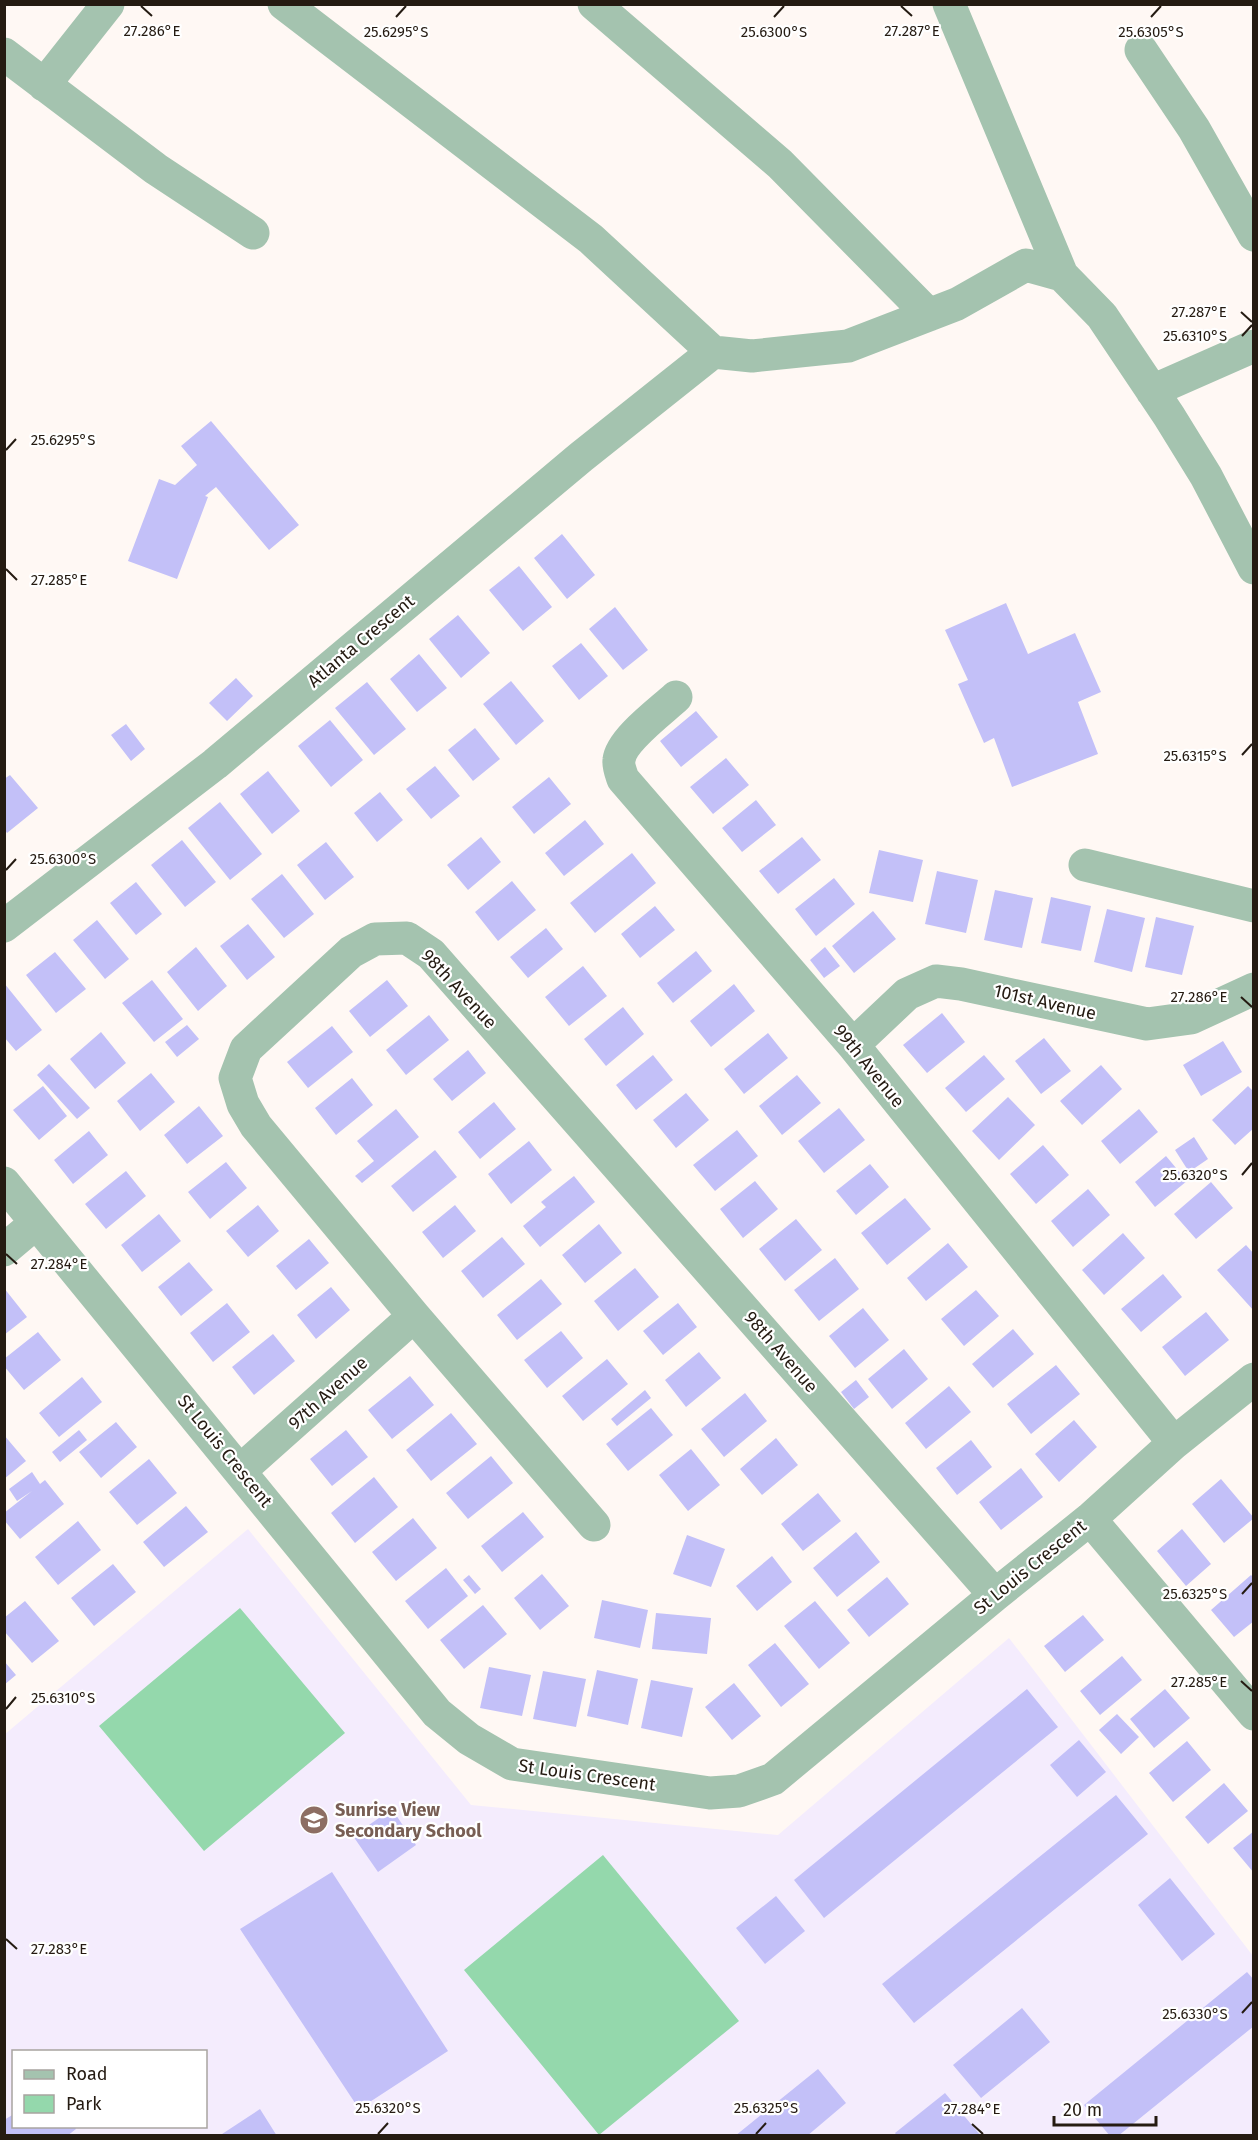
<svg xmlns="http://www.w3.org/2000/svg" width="1258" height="2140" font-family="'Fira Sans',sans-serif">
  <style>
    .education { fill: #f4ecfd; fill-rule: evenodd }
    .green { fill: #94d8ac }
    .building { fill: #c3c0f8 }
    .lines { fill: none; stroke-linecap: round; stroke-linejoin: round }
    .minor { stroke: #a4c3af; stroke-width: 33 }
    .ticks { fill: none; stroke: #251b12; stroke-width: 2 }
    .labels { text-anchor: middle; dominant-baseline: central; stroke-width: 4.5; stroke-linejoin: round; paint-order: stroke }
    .street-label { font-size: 18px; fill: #251b12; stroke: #fff }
    .education-label { font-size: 18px; font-weight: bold; fill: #785e54; stroke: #fff; text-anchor: start }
    .ticks-label { font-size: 15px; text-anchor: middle; fill: #251b12; stroke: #fff; stroke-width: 4.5; stroke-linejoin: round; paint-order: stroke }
  </style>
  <rect width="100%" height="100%" fill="#fff8f4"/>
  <path class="education" d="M248 1529 471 1805 778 1835 1009 1638 1253 1956V2135H5L4 1735ZM14 2052H206V2126H14Z"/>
  <path class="green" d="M240 1608 345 1733 204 1851 99 1726Z
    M603 1855 739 2021 599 2135 464 1970Z"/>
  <path class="building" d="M211 421 299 525 269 550 216 487 205 496 208 497 177 579 128 561 159 479 175 485 197 465 181 446Z
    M562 534 595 575 567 599 534 558Z
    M519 566 552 607 523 631 489 590Z
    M1006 603 1028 654 1075 633 1101 692 1078 702 1098 754 1012 787 994 738 984 743 958 684 968 680 945 630Z
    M615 607 648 650 623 670 589 629Z
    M458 615 490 653 461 678 429 639Z
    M581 643 608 676 579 700 552 666Z
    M419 654 447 688 417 712 390 679Z
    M236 678 253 696 227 721 209 703Z
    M511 681 544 721 516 745 483 704Z
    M367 682 406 729 374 755 335 708Z
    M696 711 718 737 681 767 660 741Z
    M330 720 363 760 331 787 298 746Z
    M126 724 145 749 131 761 111 735Z
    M475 728 500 759 473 781 448 750Z
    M726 758 749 785 713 814 690 787Z
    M435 766 460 796 431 819 406 789Z
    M268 771 300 811 272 834 240 794Z
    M10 775 38 808 7 833 4 829V779Z
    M549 777 571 804 534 834 512 807Z
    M380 792 403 820 377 842 354 813Z
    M756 800 776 825 742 852 722 828Z
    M220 802 262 854 230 880 188 828Z
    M585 820 604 844 564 876 545 853Z
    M481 837 501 862 468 890 447 865Z
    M802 837 821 860 778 894 759 871Z
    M182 840 216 882 185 907 151 865Z
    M326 842 354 877 325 900 297 865Z
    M879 850 923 860 913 902 869 893Z
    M632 853 656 883 595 933 570 903Z
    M937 871 978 880 966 933 925 924Z
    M282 874 314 914 284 938 251 899Z
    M834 878 855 904 816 936 795 909Z
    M512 881 536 910 498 941 475 912Z
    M136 882 162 914 136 935 110 903Z
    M995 890 1033 898 1022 948 984 940Z
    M1051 897 1091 906 1081 951 1041 943Z
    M655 906 675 930 640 958 621 934Z
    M1107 909 1145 918 1132 972 1094 962Z
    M873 911 896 939 854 973 832 946Z
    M1156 917 1194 926 1182 975 1145 967Z
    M97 920 129 959 105 979 73 940Z
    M248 924 275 957 247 980 220 946Z
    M546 928 563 949 528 978 510 957Z
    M196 947 227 986 198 1011 167 972Z
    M825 947 840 966 824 978 810 960Z
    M696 951 712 971 673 1003 657 983Z
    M55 952 86 989 56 1013 26 975Z
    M583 966 607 996 569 1026 545 997Z
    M152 980 183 1019 154 1042 122 1003Z
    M387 980 408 1006 370 1037 349 1011Z
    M4 983 42 1030 16 1051 4 1037Z
    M734 984 755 1011 711 1047 690 1021Z
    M623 1007 644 1034 606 1066 584 1039Z
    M942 1013 965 1042 927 1073 903 1045Z
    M429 1015 449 1040 406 1075 386 1050Z
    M187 1025 199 1039 177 1057 165 1042Z
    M332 1026 353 1052 308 1088 287 1062Z
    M101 1032 126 1063 95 1089 70 1059Z
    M768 1033 788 1058 744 1094 724 1069Z
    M1044 1038 1071 1071 1041 1094 1015 1061Z
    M1223 1041 1242 1072 1201 1096 1183 1065Z
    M468 1050 486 1073 452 1101 433 1079Z
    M653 1055 673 1080 636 1110 616 1085Z
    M984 1055 1005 1079 966 1112 945 1088Z
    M49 1064 90 1108 77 1119 37 1075Z
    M1101 1065 1122 1089 1082 1125 1060 1101Z
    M151 1073 175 1102 140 1131 117 1101Z
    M797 1075 821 1103 782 1135 759 1106Z
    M352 1078 373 1105 336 1135 315 1108Z
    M43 1086 67 1116 39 1140 13 1110Z
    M1248 1086 1254 1092V1128L1235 1145 1212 1120Z
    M686 1093 709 1120 676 1148 653 1120Z
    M1008 1097 1035 1125 999 1160 972 1131Z
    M494 1102 516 1129 480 1159 458 1132Z
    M199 1106 223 1136 187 1164 164 1135Z
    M839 1108 865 1140 824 1173 798 1141Z
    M396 1109 419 1137 362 1183 355 1176 374 1161 357 1141Z
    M1139 1109 1158 1132 1120 1164 1101 1141Z
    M737 1130 758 1156 715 1191 693 1165Z
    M89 1131 108 1155 73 1184 54 1160Z
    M1194 1137 1208 1159 1189 1172 1175 1150Z
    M529 1141 552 1170 511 1204 488 1174Z
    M1043 1145 1069 1175 1036 1204 1010 1174Z
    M435 1150 457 1177 413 1212 391 1186Z
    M1166 1156 1187 1181 1155 1207 1135 1182Z
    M226 1162 247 1188 210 1219 188 1192Z
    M870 1164 889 1187 856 1215 836 1191Z
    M126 1171 146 1196 106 1229 85 1204Z
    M574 1176 595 1202 540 1247 523 1226 546 1207 541 1202Z
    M755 1181 778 1209 743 1238 720 1209Z
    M1211 1182 1233 1208 1196 1239 1174 1214Z
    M1088 1189 1110 1215 1073 1247 1051 1221Z
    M905 1198 931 1229 887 1265 861 1233Z
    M258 1205 279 1231 248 1257 226 1231Z
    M455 1205 476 1231 443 1258 422 1232Z
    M159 1214 181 1241 142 1272 121 1245Z
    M796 1219 822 1250 785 1281 759 1249Z
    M599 1224 622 1253 585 1283 562 1255Z
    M1123 1233 1145 1258 1104 1295 1082 1270Z
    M502 1237 525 1264 483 1298 461 1271Z
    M309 1239 329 1263 296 1290 276 1266Z
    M948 1243 968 1267 926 1301 907 1278Z
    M1246 1245 1254 1254V1311L1217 1270Z
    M835 1258 859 1289 819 1321 794 1290Z
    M189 1262 213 1290 181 1316 158 1287Z
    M635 1268 659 1297 618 1331 594 1301Z
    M1163 1274 1182 1297 1141 1332 1121 1309Z
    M541 1279 562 1304 517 1340 497 1315Z
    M331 1287 350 1310 316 1339 297 1315Z
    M4 1288 27 1317 4 1335Z
    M976 1290 999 1316 964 1346 941 1319Z
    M227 1303 250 1332 213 1362 190 1333Z
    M678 1303 697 1327 663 1355 643 1331Z
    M863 1308 889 1340 855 1368 829 1336Z
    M1206 1312 1229 1340 1185 1376 1162 1347Z
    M1013 1329 1034 1354 993 1388 972 1364Z
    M561 1331 583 1358 547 1388 524 1360Z
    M38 1332 61 1360 24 1390 4 1366V1359Z
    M273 1334 295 1361 254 1395 232 1367Z
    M904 1349 928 1379 892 1409 868 1379Z
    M699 1352 721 1378 686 1407 665 1380Z
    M607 1359 628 1384 583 1421 562 1396Z
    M1056 1365 1080 1394 1031 1434 1007 1404Z
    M410 1376 434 1405 392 1439 368 1410Z
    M82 1377 102 1402 59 1437 39 1413Z
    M856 1380 869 1397 854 1409 841 1392Z
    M949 1386 971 1412 926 1449 905 1423Z
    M645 1390 651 1398 617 1426 611 1419Z
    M745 1393 767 1421 724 1457 701 1429Z
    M651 1408 673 1435 628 1471 606 1444Z
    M451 1413 477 1444 431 1481 406 1450Z
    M1074 1420 1097 1447 1059 1482 1035 1454Z
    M116 1422 137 1447 101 1478 79 1452Z
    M79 1430 87 1440 60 1462 52 1452Z
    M346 1430 368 1457 332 1486 310 1459Z
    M4 1435 26 1461 4 1479Z
    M776 1438 798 1465 762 1495 740 1469Z
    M971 1440 992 1467 957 1495 936 1468Z
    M691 1449 720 1485 688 1511 659 1475Z
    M491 1456 513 1483 468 1519 446 1493Z
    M149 1459 177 1493 137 1525 109 1492Z
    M1021 1468 1043 1497 1001 1530 979 1502Z
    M32 1472 40 1484 45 1480 64 1504 20 1539 4 1520V1513L32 1491 17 1501 9 1489Z
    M374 1477 398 1507 355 1543 331 1513Z
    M1221 1479 1254 1518 1224 1543 1192 1504Z
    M818 1493 841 1521 803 1551 781 1524Z
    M186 1506 208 1532 164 1567 143 1542Z
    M523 1512 544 1537 502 1572 481 1546Z
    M413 1518 437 1548 396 1581 372 1552Z
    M78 1521 101 1550 58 1585 35 1557Z
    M1182 1529 1211 1564 1186 1586 1157 1551Z
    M856 1532 880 1562 837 1597 813 1568Z
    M687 1535 725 1549 711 1587 673 1574Z
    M772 1556 792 1582 757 1611 736 1586Z
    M113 1564 136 1592 94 1626 71 1598Z
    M446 1568 468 1596 428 1629 405 1601Z
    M542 1574 569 1606 540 1630 514 1598Z
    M469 1575 481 1589 475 1594 463 1580Z
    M1251 1575 1254 1578V1621L1234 1637 1211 1610Z
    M887 1577 909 1604 869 1637 847 1610Z
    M602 1600 648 1610 640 1648 594 1638Z
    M25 1601 59 1641 32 1663 4 1631V1618Z
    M815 1601 850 1643 819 1669 784 1626Z
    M483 1605 507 1634 464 1669 440 1640Z
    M656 1613 711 1618 707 1654 652 1649Z
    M1083 1615 1104 1640 1065 1672 1044 1646Z
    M775 1643 809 1684 781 1707 748 1665Z
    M1122 1656 1142 1680 1100 1715 1080 1691Z
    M4 1661 16 1675 4 1685Z
    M489 1667 531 1675 522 1716 480 1708Z
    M597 1670 638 1679 628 1725 587 1716Z
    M543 1671 586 1679 576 1727 533 1719Z
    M651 1680 693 1688 682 1737 641 1728Z
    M734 1683 761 1716 732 1740 705 1707Z
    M1027 1689 1058 1727 824 1918 794 1880Z
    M1165 1689 1190 1718 1154 1748 1130 1719Z
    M1117 1714 1139 1737 1121 1754 1099 1730Z
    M1079 1740 1106 1772 1077 1797 1050 1765Z
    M1187 1741 1211 1770 1173 1802 1149 1773Z
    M1224 1783 1248 1811 1208 1844 1185 1817Z
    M1116 1795 1148 1834 914 2023 882 1984Z
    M392 1809 416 1845 378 1872 353 1836Z
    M1254 1831V1873L1233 1848Z
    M332 1872 448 2051 359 2109 240 1929Z
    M1170 1878 1215 1934 1182 1961 1138 1905Z
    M776 1896 805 1931 765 1964 736 1928Z
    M1247 1972 1254 1980V2026L1118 2136H1110L1084 2105Z
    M1022 2008 1050 2042 981 2098 953 2065Z
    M818 2069 846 2103 807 2136H735Z
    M945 2093 981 2136H897L895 2133Z
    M260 2109 277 2136H219Z
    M14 2114V2126H74L76 2129 67 2136H4V2120Z"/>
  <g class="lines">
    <path class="minor" d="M284 4 591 239 713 352 752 356 848 346 957 304 1026 265 1062 275 1102 316 1169 416 1206 476 1254 568
      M594 4 780 164 929 315
      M949 4 1062 275
      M1141 50 1194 129 1254 235
      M4 54 156 169 253 233
      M44 85 108 4
      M1152 391 1254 346
      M676 697C661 711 621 740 619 760 618 766 621 773 623 779L853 1045 1174 1443
      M1085 865 1254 906
      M4 926 215 764 581 457 713 352
      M853 1045 907 994 936 981 961 984 1147 1024 1191 1018 1254 989
      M4 1183 437 1713 469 1739 512 1764 710 1793 739 1791 773 1779 995 1595 1090 1519 1174 1443 1254 1379
      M4 1250 36 1223
      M241 1470 414 1316
      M1090 1519 1254 1714
      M594 1525 414 1316 256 1126 243 1104 235 1078 246 1049 351 952 375 939 407 938 431 954 995 1595"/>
  </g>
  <path class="ticks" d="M141 6 152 16M901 6 912 16M396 17 406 6M774 17 784 6M1151 17 1161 6M1241 312 1252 322M1242 336 1252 325M6 450 16 439M6 569 17 580M1242 755 1252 744M6 870 16 859M1241 997 1252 1007M1242 1175 1252 1163M6 1254 17 1264M1242 1594 1252 1583M1241 1681 1252 1691M6 1709 16 1697M6 1939 17 1949M1242 2013 1252 2002M972 2124 983 2134M378 2134 388 2123M756 2134 766 2123"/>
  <defs>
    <g id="school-disc" transform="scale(1.5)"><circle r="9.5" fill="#8d6e63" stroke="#fff"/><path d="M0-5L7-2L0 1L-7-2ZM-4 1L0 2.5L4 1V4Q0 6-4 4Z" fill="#fff"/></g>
  </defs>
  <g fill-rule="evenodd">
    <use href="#school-disc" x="314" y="1820"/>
  </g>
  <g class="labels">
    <g class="street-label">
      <text transform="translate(361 641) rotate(-40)">Atlanta Crescent</text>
      <text transform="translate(459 989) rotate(47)">98th Avenue</text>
      <text transform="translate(1045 1002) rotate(13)">101st Avenue</text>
      <text transform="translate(869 1066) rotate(51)">99th Avenue</text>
      <text transform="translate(781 1352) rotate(49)">98th Avenue</text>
      <text transform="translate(328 1393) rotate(-42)">97th Avenue</text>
      <text transform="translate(225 1451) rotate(51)">St Louis Crescent</text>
      <text transform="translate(1030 1567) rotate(-39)">St Louis Crescent</text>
      <text transform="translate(587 1775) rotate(8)">St Louis Crescent</text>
    </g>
    <g class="education-label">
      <text x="335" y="1810">Sunrise View<tspan x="335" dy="21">Secondary School</tspan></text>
    </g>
  </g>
  <g class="ticks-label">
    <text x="152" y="36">27.286°E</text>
    <text x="912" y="36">27.287°E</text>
    <text x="396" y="37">25.6295°S</text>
    <text x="774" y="37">25.6300°S</text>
    <text x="1151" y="37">25.6305°S</text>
    <text x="1199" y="317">27.287°E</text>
    <text x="1195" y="341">25.6310°S</text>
    <text x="63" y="445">25.6295°S</text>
    <text x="59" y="585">27.285°E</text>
    <text x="1195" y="761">25.6315°S</text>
    <text x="63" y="864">25.6300°S</text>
    <text x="1199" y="1002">27.286°E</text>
    <text x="1195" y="1180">25.6320°S</text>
    <text x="59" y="1269">27.284°E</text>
    <text x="1195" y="1599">25.6325°S</text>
    <text x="1199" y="1687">27.285°E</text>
    <text x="63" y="1703">25.6310°S</text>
    <text x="59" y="1954">27.283°E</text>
    <text x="1195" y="2019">25.6330°S</text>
    <text x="388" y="2113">25.6320°S</text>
    <text x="766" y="2113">25.6325°S</text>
    <text x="972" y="2114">27.284°E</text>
  </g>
  <rect width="1258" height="2140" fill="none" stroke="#251b12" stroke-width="12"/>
  <rect x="12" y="2050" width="195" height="78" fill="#ffffff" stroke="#a8a4a0" stroke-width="1.5"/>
  <rect x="24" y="2070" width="30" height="9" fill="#a4c3af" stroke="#a8a4a0" stroke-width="1.5"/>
  <text x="66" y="2080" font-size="18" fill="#251b12">Road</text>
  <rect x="24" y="2095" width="30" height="18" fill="#94d8ac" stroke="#a8a4a0" stroke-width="1.5"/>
  <text x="66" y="2110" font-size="18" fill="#251b12">Park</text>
  <path d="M1054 2116v9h102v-9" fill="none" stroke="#251b12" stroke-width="3"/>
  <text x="1063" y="2116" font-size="18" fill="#251b12" stroke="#ffffff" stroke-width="4.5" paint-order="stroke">20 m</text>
</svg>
